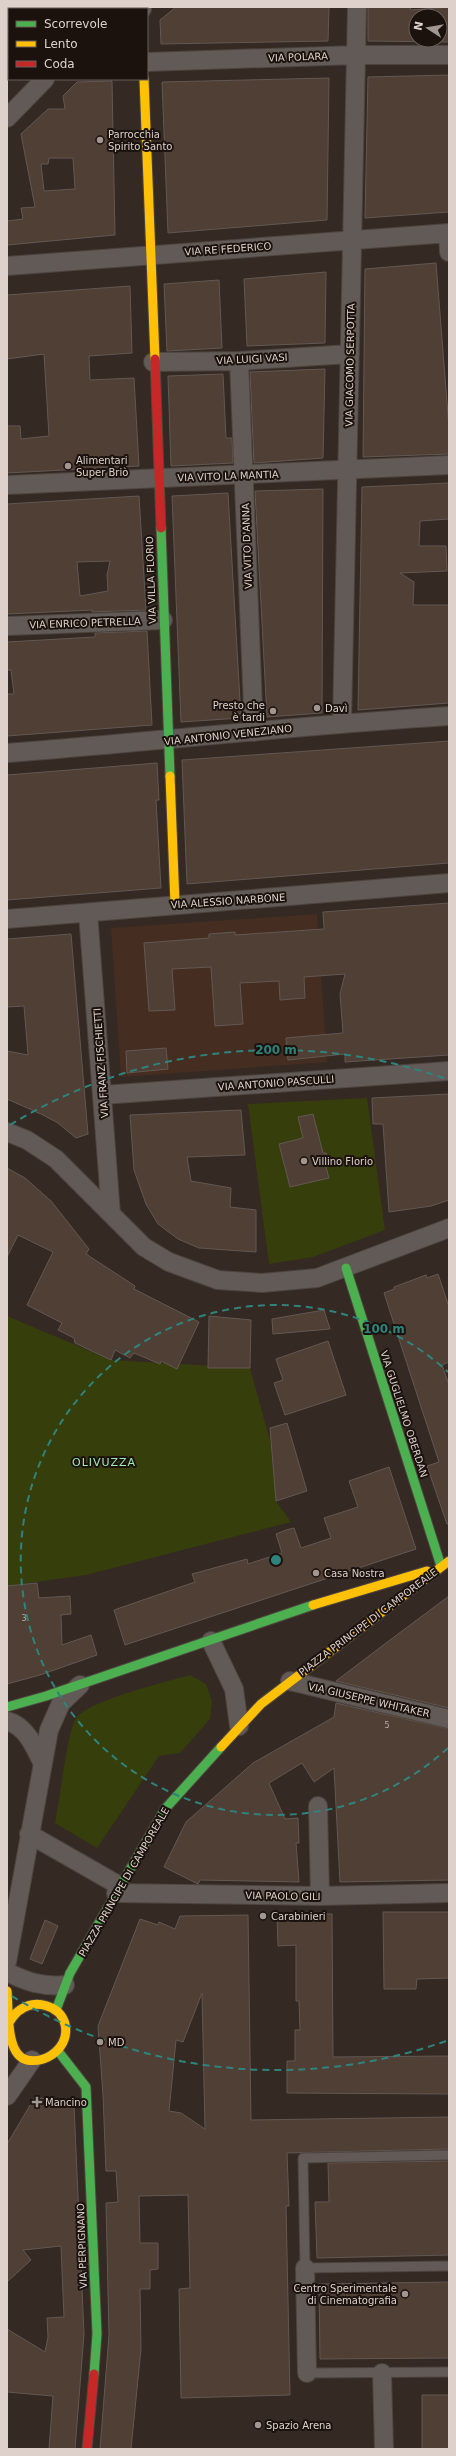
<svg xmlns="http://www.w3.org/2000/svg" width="456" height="2456" font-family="'DejaVu Sans',sans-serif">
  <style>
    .built { fill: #452e21 }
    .green { fill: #363e0c }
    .building { fill: #503f34; stroke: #625853; fill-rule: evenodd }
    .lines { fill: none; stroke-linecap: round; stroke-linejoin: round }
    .lane-casing { stroke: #4e443f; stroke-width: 11 }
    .street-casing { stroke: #4e443f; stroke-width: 20 }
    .fast-casing { stroke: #4e443f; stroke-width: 11 }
    .slow-casing { stroke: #4e443f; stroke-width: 11 }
    .jam-casing { stroke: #4e443f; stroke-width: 11 }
    .lane { stroke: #625a56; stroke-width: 9 }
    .street { stroke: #625a56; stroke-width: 18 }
    .fast { stroke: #4caf50; stroke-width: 9 }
    .slow { stroke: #ffc107; stroke-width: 9 }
    .jam { stroke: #c62828; stroke-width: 9 }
    .ring { fill: none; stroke: #2e847c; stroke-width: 2; stroke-dasharray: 7 5 }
    .poi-dot { fill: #a29690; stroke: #1b120e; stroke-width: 1.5 }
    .labels { text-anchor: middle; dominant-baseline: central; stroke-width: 4; stroke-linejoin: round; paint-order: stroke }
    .number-label { font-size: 8px; fill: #baaca5 }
    .street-label { font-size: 10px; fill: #ded1cb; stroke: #1b120e }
    .poi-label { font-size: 10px; fill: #ded1cb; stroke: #1b120e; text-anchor: start }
    .neighbourhood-label { font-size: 11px; letter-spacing: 1px; fill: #9feab9; stroke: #1b120e }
    .centre { fill: #2e847c; stroke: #1b120e; stroke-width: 2 }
    .ring-label { font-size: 12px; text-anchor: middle; font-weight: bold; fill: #2e847c; stroke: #1b120e; stroke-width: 4; stroke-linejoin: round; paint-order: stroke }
  </style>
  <rect width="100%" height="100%" fill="#342923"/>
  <path class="built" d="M317 914 327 1062 121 1077 111 928Z"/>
  <path class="green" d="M367 1098 385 1230 313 1257 269 1264 248 1104Z
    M7 1316 111 1360 250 1368 271 1444 276 1501 291 1522 86 1575 7 1586Z
    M190 1675 206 1684 212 1701 210 1719 180 1753 159 1756 97 1848 55 1823C59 1804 68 1729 76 1718 90 1700 166 1682 190 1675Z"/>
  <path class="building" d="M176 7H329L328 41 161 44 160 20Z
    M368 7H410L411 10 449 7V42L368 41ZM416 16H440V40H416Z
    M449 75V212L365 218 368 77Z
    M329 78 327 220 168 233 162 82Z
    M112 81 115 235 7 245V221L23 219 21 208 35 207 21 134 48 109H65L63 96 77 82ZM49 158H73L75 189 44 191 41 164H48Z
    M436 263 449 428V454L363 457 365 269Z
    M326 272 325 343 247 346 244 279Z
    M219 280 222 348 167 351 164 284Z
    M130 286 132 353 89 356 90 380 134 378 139 466 7 473V426H20L21 439 49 436 44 354 7 359V295Z
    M325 369 323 458 254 463 250 372Z
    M223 374 226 438H232L233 463 171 466 168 376Z
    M449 483V519L420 521 419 546H446L447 571 400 573 414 582 413 605H449V703L358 710 362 487Z
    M323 489 322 713 267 717 255 491Z
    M228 493 241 718 181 722 172 496Z
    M139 496 146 610 92 612V610L7 614V504ZM110 561 107 575 108 591 80 596 77 562Z
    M147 631 152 725 7 736V694H14L11 670H7V642L95 637V633Z
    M449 741V863L187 884 182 760Z
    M157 763 159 800H156L161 888 7 900V775Z
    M449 903V1055L345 1062V1054L288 1060 286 1038 343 1033 340 994 345 974 304 977 305 998 280 1000 279 981 240 983 243 1024 215 1026 211 967 172 969 175 1010 149 1011 144 943 209 938V934L235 932V935L324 929 323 912Z
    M71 934 88 1134 76 1138 58 1123 41 1114 7 1099V1051L28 1055 24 1006 7 1007V939Z
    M166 1048 168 1069 127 1073 126 1051Z
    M449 1094V1200L431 1206 389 1212 383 1124H373L372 1098Z
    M241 1110 245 1155 187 1157 191 1181 231 1188 230 1207 256 1210V1252L199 1248 178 1239 158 1224 146 1204 134 1170 130 1115Z
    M313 1114 323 1153H326L330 1166 326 1167 329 1178 290 1187 279 1144 303 1138 298 1117Z
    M7 1168 25 1178 51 1201 89 1249 86 1254 135 1286 134 1289 199 1322 177 1369 161 1361 160 1364 134 1353 130 1358 115 1350 111 1360 75 1343 74 1338 58 1330 62 1323 27 1305 53 1252 18 1235 7 1257Z
    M438 1274 449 1307V1362L442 1365 449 1385V1524H447L427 1466 439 1462 384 1293 394 1289V1287L426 1275 427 1278Z
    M324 1310 330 1329 273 1334 272 1319Z
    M209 1316 251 1320 250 1368H208Z
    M328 1341 346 1395 285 1415 274 1383 283 1380 276 1359Z
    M287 1423 307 1491 276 1501 270 1428Z
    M389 1467 416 1549 125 1645 114 1610 195 1582 192 1574 247 1559 248 1564 282 1553 276 1534 286 1530 294 1528 301 1548 331 1538 324 1518 358 1507 349 1481Z
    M37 1583 39 1598 70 1596 71 1614 61 1615 62 1645 91 1635 97 1655 40 1675 7 1684V1586Z
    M449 1596V1708L336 1681 386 1643Z
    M336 1703 449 1729V1880L340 1882 334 1768 314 1782 302 1763 269 1783 285 1819 298 1818 299 1843H296L299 1882 200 1880 198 1884 164 1867 186 1822 253 1763 334 1717Z
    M383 1912H449V1978L417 1979 416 1989H384Z
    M332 1914 333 2057 449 2056V2094L287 2093V2061H295V2030H300L299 2001H296V1945L278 1946 277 1915Z
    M248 1915 251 2120 449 2117V2149L287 2153 289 2206H286L290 2395 181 2398 179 2289 190 2288 188 2195 139 2196 140 2243H158V2269L150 2270V2289H140L141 2349 131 2449H100L109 2335 106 2203 118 2202 116 2171H106L103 2095 98 2026 140 1919 158 1925 159 1922 175 1929 180 1916ZM202 1993 205 2129 181 2113 169 2111 176 2040 183 2042Z
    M45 1920 58 1926 42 1964 30 1959Z
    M35 2097 74 2105 84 2334 75 2449H49L53 2396 7 2392V2329L45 2352 48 2337 47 2318 64 2317 61 2246 23 2250 31 2260 7 2282V2144Z
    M449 2161V2255L317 2258 315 2202H329L328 2163Z
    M449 2282V2358L320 2359 319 2284Z
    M422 2395H449V2449H422Z"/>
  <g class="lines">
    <g class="lane-casing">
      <path id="lane" d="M449 2155 303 2158 305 2268 449 2266
        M307 2373 449 2372"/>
    </g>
    <g class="street-casing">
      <path id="street" d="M54 7 55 9
        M142 7V9
        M124 9 127 7
        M147 62 356 55H449
        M7 67H9
        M7 118 45 79
        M448 233 449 252
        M7 266 449 233
        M239 361 254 732
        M153 362 239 361 350 354
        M7 485 449 465
        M7 626 163 620
        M342 723 357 7
        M7 753C154 742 301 725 449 716
        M88 913 111 1214
        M7 919 449 883
        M102 1095 449 1071
        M7 1132 27 1140 56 1159 144 1247 169 1262 218 1280 262 1283 317 1278 449 1228
        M211 1641 234 1689 239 1726
        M290 1681 449 1719
        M7 1721C26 1726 34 1746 42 1762
        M318 1806 320 1896
        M29 1834 120 1886
        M116 1893 320 1896 449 1893
        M7 1962 49 1730 61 1703 80 1685
        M7 1972C27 1982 42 1987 65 1985
        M7 2096 32 2060
        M305 2268 307 2373
        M382 2373 384 2449"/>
    </g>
    <g class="fast-casing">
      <path id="fast" d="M161 528 170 776
        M346 1268 441 1566
        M7 1707 46 1696 313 1605
        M56 2010 70 1973 165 1809 221 1747
        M58 2051 86 2087 97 2334 94 2374"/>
    </g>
    <g class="slow-casing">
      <path id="slow" d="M144 79 155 359
        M170 776 175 904
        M313 1605 427 1571
        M221 1747 261 1704 449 1561
        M7 1991C9 2009 5 2055 27 2060 48 2064 70 2046 65 2024 60 2005 35 1999 20 2010 16 2012 13 2017 10 2021"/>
    </g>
    <g class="jam-casing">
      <path id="jam" d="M155 359 161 528
        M87 2449 94 2374"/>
    </g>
    <use href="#lane" class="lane"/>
    <use href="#street" class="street"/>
    <use href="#fast" class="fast"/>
    <use href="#slow" class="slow"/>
    <use href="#jam" class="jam"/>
  </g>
  <g class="ring">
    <path d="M448 1748A255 255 0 1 1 448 1372"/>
    <path d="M446 2041A510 510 0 0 1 10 1995M10 1125A510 510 0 0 1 446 1079"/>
  </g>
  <g class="poi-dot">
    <circle cx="100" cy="140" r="4"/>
    <circle cx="68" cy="466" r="4"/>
    <circle cx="317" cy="708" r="4"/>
    <circle cx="273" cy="711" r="4"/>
    <circle cx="304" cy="1161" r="4"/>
    <circle cx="316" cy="1573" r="4"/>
    <circle cx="263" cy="1916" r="4"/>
    <circle cx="100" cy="2042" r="4"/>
    <path d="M35 2096h4v4h4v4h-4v4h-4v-4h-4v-4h4z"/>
    <circle cx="405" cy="2294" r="4"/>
    <circle cx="258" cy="2425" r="4"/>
  </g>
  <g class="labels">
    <g class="number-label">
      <text x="24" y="1618">3</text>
      <text x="387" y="1725">5</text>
    </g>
    <g class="street-label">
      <text transform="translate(298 57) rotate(-2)">VIA POLARA</text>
      <text transform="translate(228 249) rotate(-4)">VIA RE FEDERICO</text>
      <text transform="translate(252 359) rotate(-3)">VIA LUIGI VASI</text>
      <text transform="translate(350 365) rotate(-89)">VIA GIACOMO SERPOTTA</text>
      <text transform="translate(228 476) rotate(-2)">VIA VITO LA MANTIA</text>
      <text transform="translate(247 546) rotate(-92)">VIA VITO D'ANNA</text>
      <text transform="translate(151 580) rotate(-92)">VIA VILLA FLORIO</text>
      <text transform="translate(85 623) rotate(-2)">VIA ENRICO PETRELLA</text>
      <text transform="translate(228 735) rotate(-6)">VIA ANTONIO VENEZIANO</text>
      <text transform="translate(228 901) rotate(-4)">VIA ALESSIO NARBONE</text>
      <text transform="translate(101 1063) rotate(-94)">VIA FRANZ FISCHIETTI</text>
      <text transform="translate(276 1083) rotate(-4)">VIA ANTONIO PASCULLI</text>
      <text transform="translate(404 1414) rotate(72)">VIA GUGLIELMO OBERDAN</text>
      <text transform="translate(368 1622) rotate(-37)">PIAZZA PRINCIPE DI CAMPOREALE</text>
      <text transform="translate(369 1700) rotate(13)">VIA GIUSEPPE WHITAKER</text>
      <text transform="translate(124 1882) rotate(-60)">PIAZZA PRINCIPE DI CAMPOREALE</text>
      <text transform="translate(283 1896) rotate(1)">VIA PAOLO GILI</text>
      <text transform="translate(82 2246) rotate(-92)">VIA PERPIGNANO</text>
    </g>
    <g class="poi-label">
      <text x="108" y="134">Parrocchia<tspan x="108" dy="12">Spirito Santo</tspan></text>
      <text x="76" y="460">Alimentari<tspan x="76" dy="12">Super Briò</tspan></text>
      <text x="265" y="705" text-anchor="end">Presto che<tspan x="265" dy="12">è tardi</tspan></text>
      <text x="325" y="708">Davì</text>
      <text x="312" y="1161">Villino Florio</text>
      <text x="324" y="1573">Casa Nostra</text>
      <text x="271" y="1916">Carabinieri</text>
      <text x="108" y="2042">MD</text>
      <text x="45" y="2102">Mancino</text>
      <text x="397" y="2288" text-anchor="end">Centro Sperimentale<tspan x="397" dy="12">di Cinematografia</tspan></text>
      <text x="266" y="2425">Spazio Arena</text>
    </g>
    <g class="neighbourhood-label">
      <text x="104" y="1462">OLIVUZZA</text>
    </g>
  </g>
  <circle cx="276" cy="1560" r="6" class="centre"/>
  <g class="ring-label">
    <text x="276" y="1054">200 m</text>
    <text x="384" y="1333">100 m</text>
  </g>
  <rect width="456" height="2456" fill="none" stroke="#ded1cb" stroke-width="16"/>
  <rect x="8" y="8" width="140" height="72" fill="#1b120e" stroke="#695e5a"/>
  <rect x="16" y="21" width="20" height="6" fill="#4caf50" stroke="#695e5a"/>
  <text x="44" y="28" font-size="12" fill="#ded1cb">Scorrevole</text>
  <rect x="16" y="41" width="20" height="6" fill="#ffc107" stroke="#695e5a"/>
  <text x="44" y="48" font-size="12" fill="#ded1cb">Lento</text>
  <rect x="16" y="61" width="20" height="6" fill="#c62828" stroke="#695e5a"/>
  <text x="44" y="68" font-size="12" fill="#ded1cb">Coda</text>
  <g transform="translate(428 28) rotate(282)"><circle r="19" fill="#1b120e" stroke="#695e5a"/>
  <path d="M0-3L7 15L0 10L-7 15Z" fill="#a29690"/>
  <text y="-6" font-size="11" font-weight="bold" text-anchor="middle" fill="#ded1cb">N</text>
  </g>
</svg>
